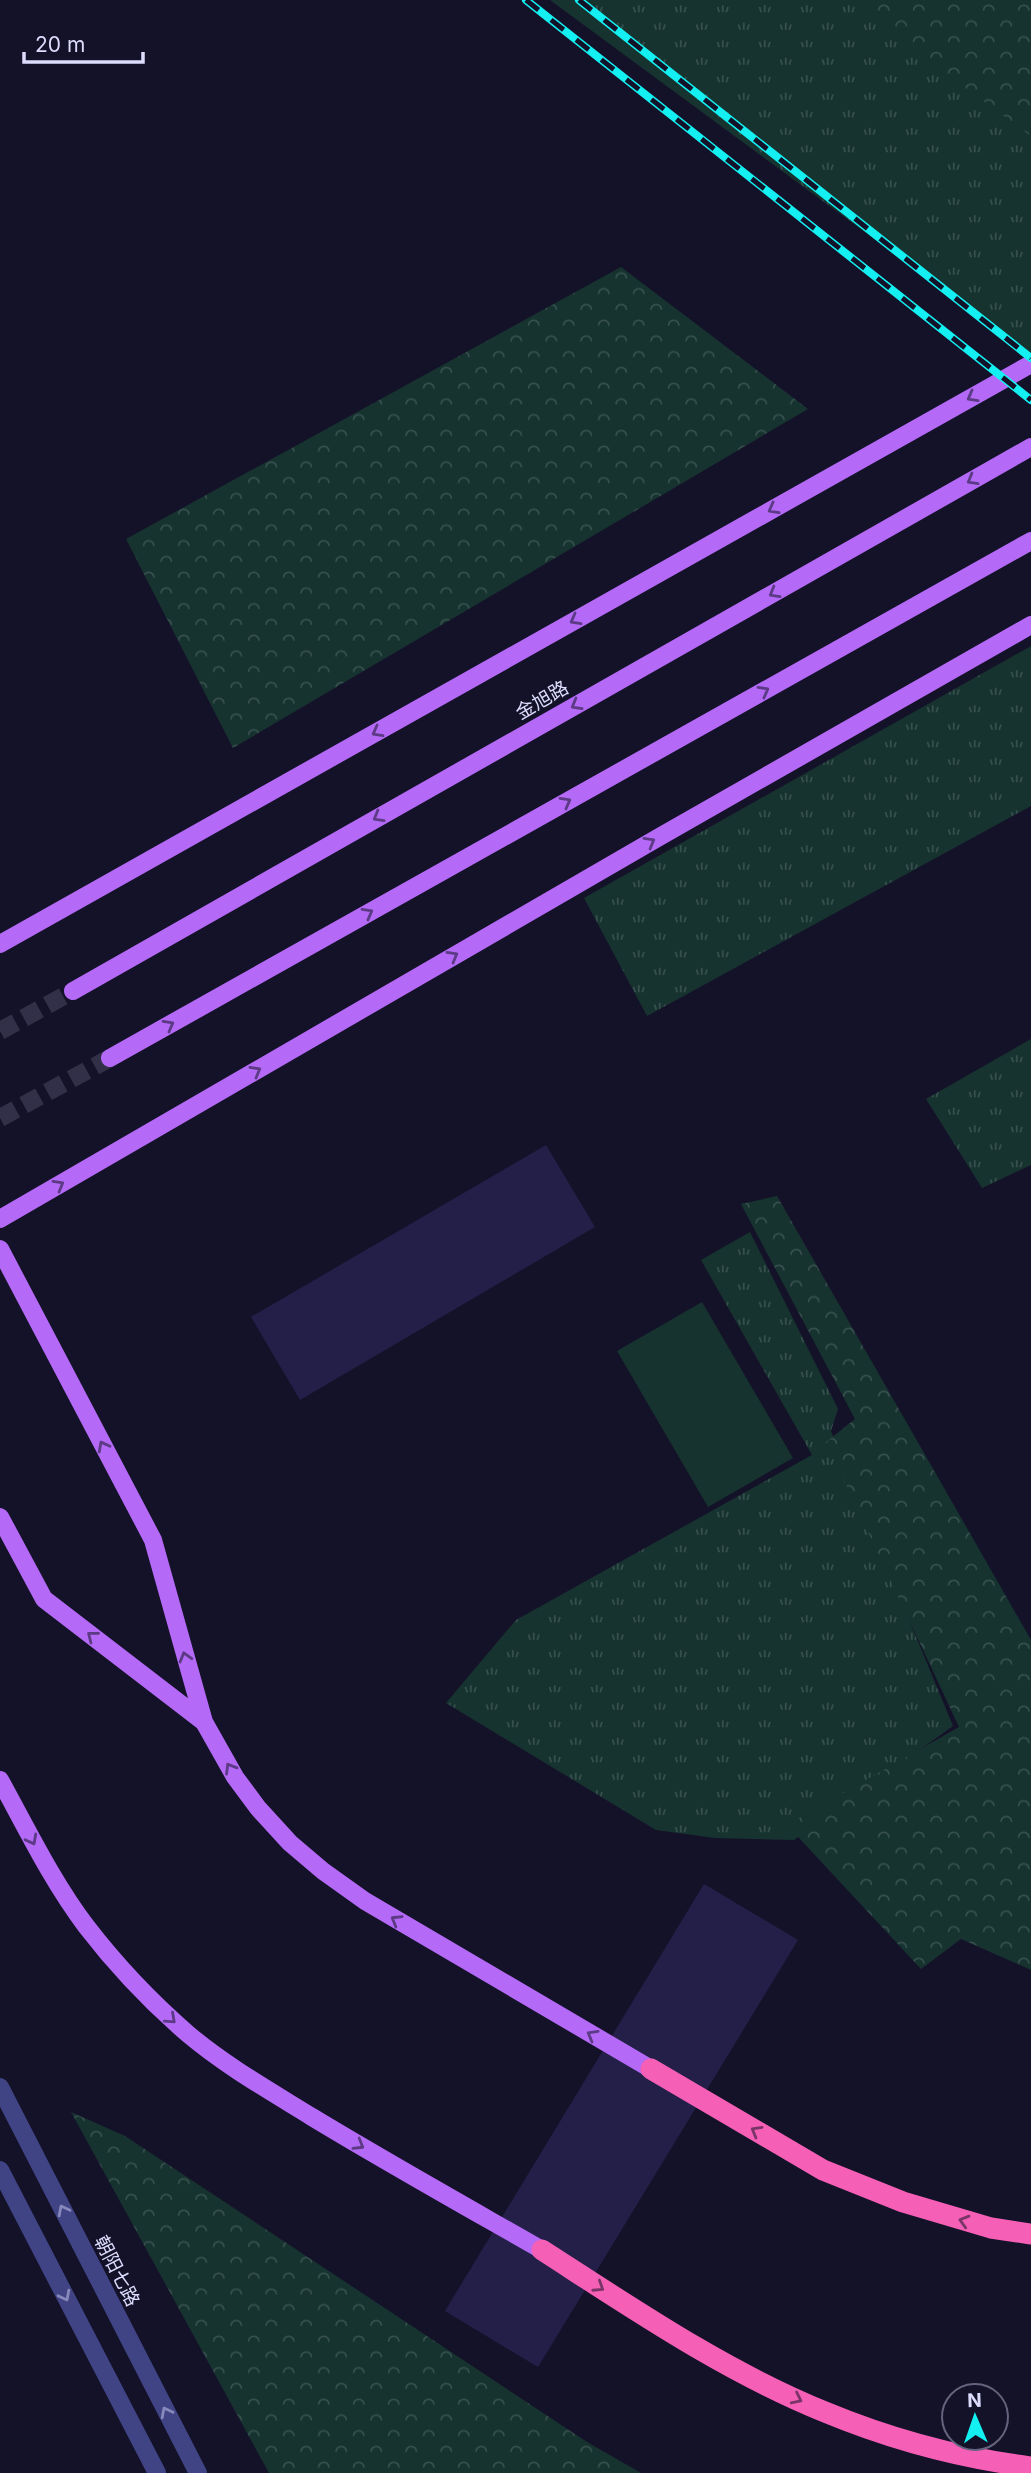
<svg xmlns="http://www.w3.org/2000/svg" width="1031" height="2473" font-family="Inter,'Noto Sans SC',sans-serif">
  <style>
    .grass { fill: url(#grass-tufts) }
    .forest { fill: url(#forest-crowns) }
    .pitch { fill: #16332f }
    .building { fill: #241f49 }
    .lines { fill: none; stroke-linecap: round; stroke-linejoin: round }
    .major-tunnel { stroke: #323049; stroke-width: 18; stroke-dasharray: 18 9; stroke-linecap: butt }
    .minor { stroke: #404485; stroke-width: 18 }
    .major { stroke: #b46af6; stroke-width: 18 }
    .highway { stroke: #f65fb6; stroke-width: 21 }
    .rail-casing { stroke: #14f0f1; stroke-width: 8 }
    .rail { stroke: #141229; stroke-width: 5; stroke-dasharray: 16; stroke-linecap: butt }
    .oneway { stroke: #5c3a85 }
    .oneway2 { stroke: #7a3568 }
    .oneway3 { stroke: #8788bb }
    .labels { text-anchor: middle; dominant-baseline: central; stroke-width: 5; stroke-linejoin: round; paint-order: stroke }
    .street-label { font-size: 19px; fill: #dddcfd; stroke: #141229 }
  </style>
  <defs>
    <pattern id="grass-tufts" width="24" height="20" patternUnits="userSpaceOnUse" patternTransform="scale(1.75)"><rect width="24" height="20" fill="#16332f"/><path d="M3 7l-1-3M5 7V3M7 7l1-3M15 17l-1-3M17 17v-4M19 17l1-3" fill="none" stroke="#37504e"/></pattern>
    <pattern id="forest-crowns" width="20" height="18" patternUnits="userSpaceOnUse" patternTransform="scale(1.75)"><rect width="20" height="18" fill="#16332f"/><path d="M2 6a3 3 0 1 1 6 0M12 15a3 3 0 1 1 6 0" fill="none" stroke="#37504e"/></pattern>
  </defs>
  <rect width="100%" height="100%" fill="#141229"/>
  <path class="grass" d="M550 0H1031V363L968 308Z
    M1031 646V806L647 1016 584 898Z
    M1031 1039V1165L982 1188 926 1099Z
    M750 1232 838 1409 831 1431 953 1726 794 1840 715 1838 656 1830 446 1703 516 1620 812 1455 701 1260Z"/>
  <path class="forest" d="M845 0H1031V137V136Z
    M621 267 808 409 233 748 126 539Z
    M777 1196 1031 1640V1970L961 1939 921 1969 787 1825 959 1727 826 1442 855 1419 741 1204Z
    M71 2112 125 2136 587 2442 641 2473H269Z"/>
  <path class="pitch" d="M702 1302 793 1458 708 1507 617 1351Z"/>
  <path class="building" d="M546 1145 595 1227 300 1400 251 1317Z
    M704 1884 798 1940 538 2367 445 2311Z"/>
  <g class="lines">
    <path class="major-tunnel" d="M0 1031 73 991
      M0 1118 110 1058"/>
    <path class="minor" d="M0 2087 198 2473
      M0 2170 157 2473"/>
    <path class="major" d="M0 944 1031 364
      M73 991 1031 447
      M110 1058 1031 541
      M0 1219 661 836 1031 625
      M0 1249 153 1540 204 1722 235 1777 258 1808 290 1843 323 1871 365 1901 651 2069
      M0 1517 44 1599 204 1722
      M0 1780C27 1829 52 1881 86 1926 116 1965 151 2002 188 2034 226 2066 270 2091 312 2117 388 2163 465 2206 542 2250"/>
    <path class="highway" d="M651 2069 823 2170 903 2202 991 2228 1031 2234
      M542 2250C632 2308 724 2371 825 2412 890 2439 961 2458 1031 2467"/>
    <g class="rail-casing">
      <path id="rail" d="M526 0 1031 400
        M579 0 1031 358"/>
    </g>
    <use href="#rail" class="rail"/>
  </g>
  <defs><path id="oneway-chevron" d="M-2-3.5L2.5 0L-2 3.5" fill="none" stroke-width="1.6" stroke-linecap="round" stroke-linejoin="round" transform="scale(1.75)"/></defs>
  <g class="oneway">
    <use href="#oneway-chevron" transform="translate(972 397) rotate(151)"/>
    <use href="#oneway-chevron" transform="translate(972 480) rotate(150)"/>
    <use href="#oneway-chevron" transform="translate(773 509) rotate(151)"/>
    <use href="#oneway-chevron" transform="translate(774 593) rotate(150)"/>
    <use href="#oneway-chevron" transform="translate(575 620) rotate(151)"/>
    <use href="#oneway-chevron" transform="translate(764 691) rotate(-29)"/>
    <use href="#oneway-chevron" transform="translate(576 705) rotate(150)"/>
    <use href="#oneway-chevron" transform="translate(377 732) rotate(151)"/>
    <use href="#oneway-chevron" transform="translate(566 802) rotate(-29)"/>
    <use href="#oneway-chevron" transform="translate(378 817) rotate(150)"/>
    <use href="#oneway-chevron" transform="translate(650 842) rotate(-30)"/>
    <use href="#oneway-chevron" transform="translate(368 913) rotate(-29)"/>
    <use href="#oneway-chevron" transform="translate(453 956) rotate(-30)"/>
    <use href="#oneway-chevron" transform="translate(169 1025) rotate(-29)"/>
    <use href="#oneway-chevron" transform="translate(256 1071) rotate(-30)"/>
    <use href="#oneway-chevron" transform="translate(59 1185) rotate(-30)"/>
    <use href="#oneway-chevron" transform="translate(103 1446) rotate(-118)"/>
    <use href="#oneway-chevron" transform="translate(92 1636) rotate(-142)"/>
    <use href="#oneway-chevron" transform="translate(185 1657) rotate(-106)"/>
    <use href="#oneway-chevron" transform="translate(230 1768) rotate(-121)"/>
    <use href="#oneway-chevron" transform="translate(32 1840) rotate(62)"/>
    <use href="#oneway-chevron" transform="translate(396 1920) rotate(-149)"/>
    <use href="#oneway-chevron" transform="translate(171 2019) rotate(42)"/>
    <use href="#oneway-chevron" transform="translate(592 2035) rotate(-150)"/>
    <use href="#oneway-chevron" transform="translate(359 2145) rotate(31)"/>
  </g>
  <g class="oneway2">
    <use href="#oneway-chevron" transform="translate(756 2131) rotate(-150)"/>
    <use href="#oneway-chevron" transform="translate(964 2221) rotate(-164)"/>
    <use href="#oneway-chevron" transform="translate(599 2287) rotate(33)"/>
    <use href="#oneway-chevron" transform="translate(797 2399) rotate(26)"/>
  </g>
  <g class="oneway3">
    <use href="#oneway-chevron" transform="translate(63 2210) rotate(-117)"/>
    <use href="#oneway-chevron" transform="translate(65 2296) rotate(63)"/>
    <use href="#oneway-chevron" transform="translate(166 2412) rotate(-117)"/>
  </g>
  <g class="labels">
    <g class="street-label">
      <text transform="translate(542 700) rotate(-30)">金旭路</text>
      <text transform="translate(117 2271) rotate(63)">朝阳七路</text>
    </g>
  </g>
  <g transform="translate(975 2417) rotate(358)"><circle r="33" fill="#141229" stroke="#64637e" stroke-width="2"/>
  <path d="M0-5L12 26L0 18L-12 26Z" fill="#14f0f1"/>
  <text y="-10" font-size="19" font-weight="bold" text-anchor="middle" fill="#dddcfd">N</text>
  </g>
  <path d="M24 52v10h119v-10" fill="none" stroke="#dddcfd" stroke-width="3.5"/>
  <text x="35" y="52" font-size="21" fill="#dddcfd" stroke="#141229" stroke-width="5" paint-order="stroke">20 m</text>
</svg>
